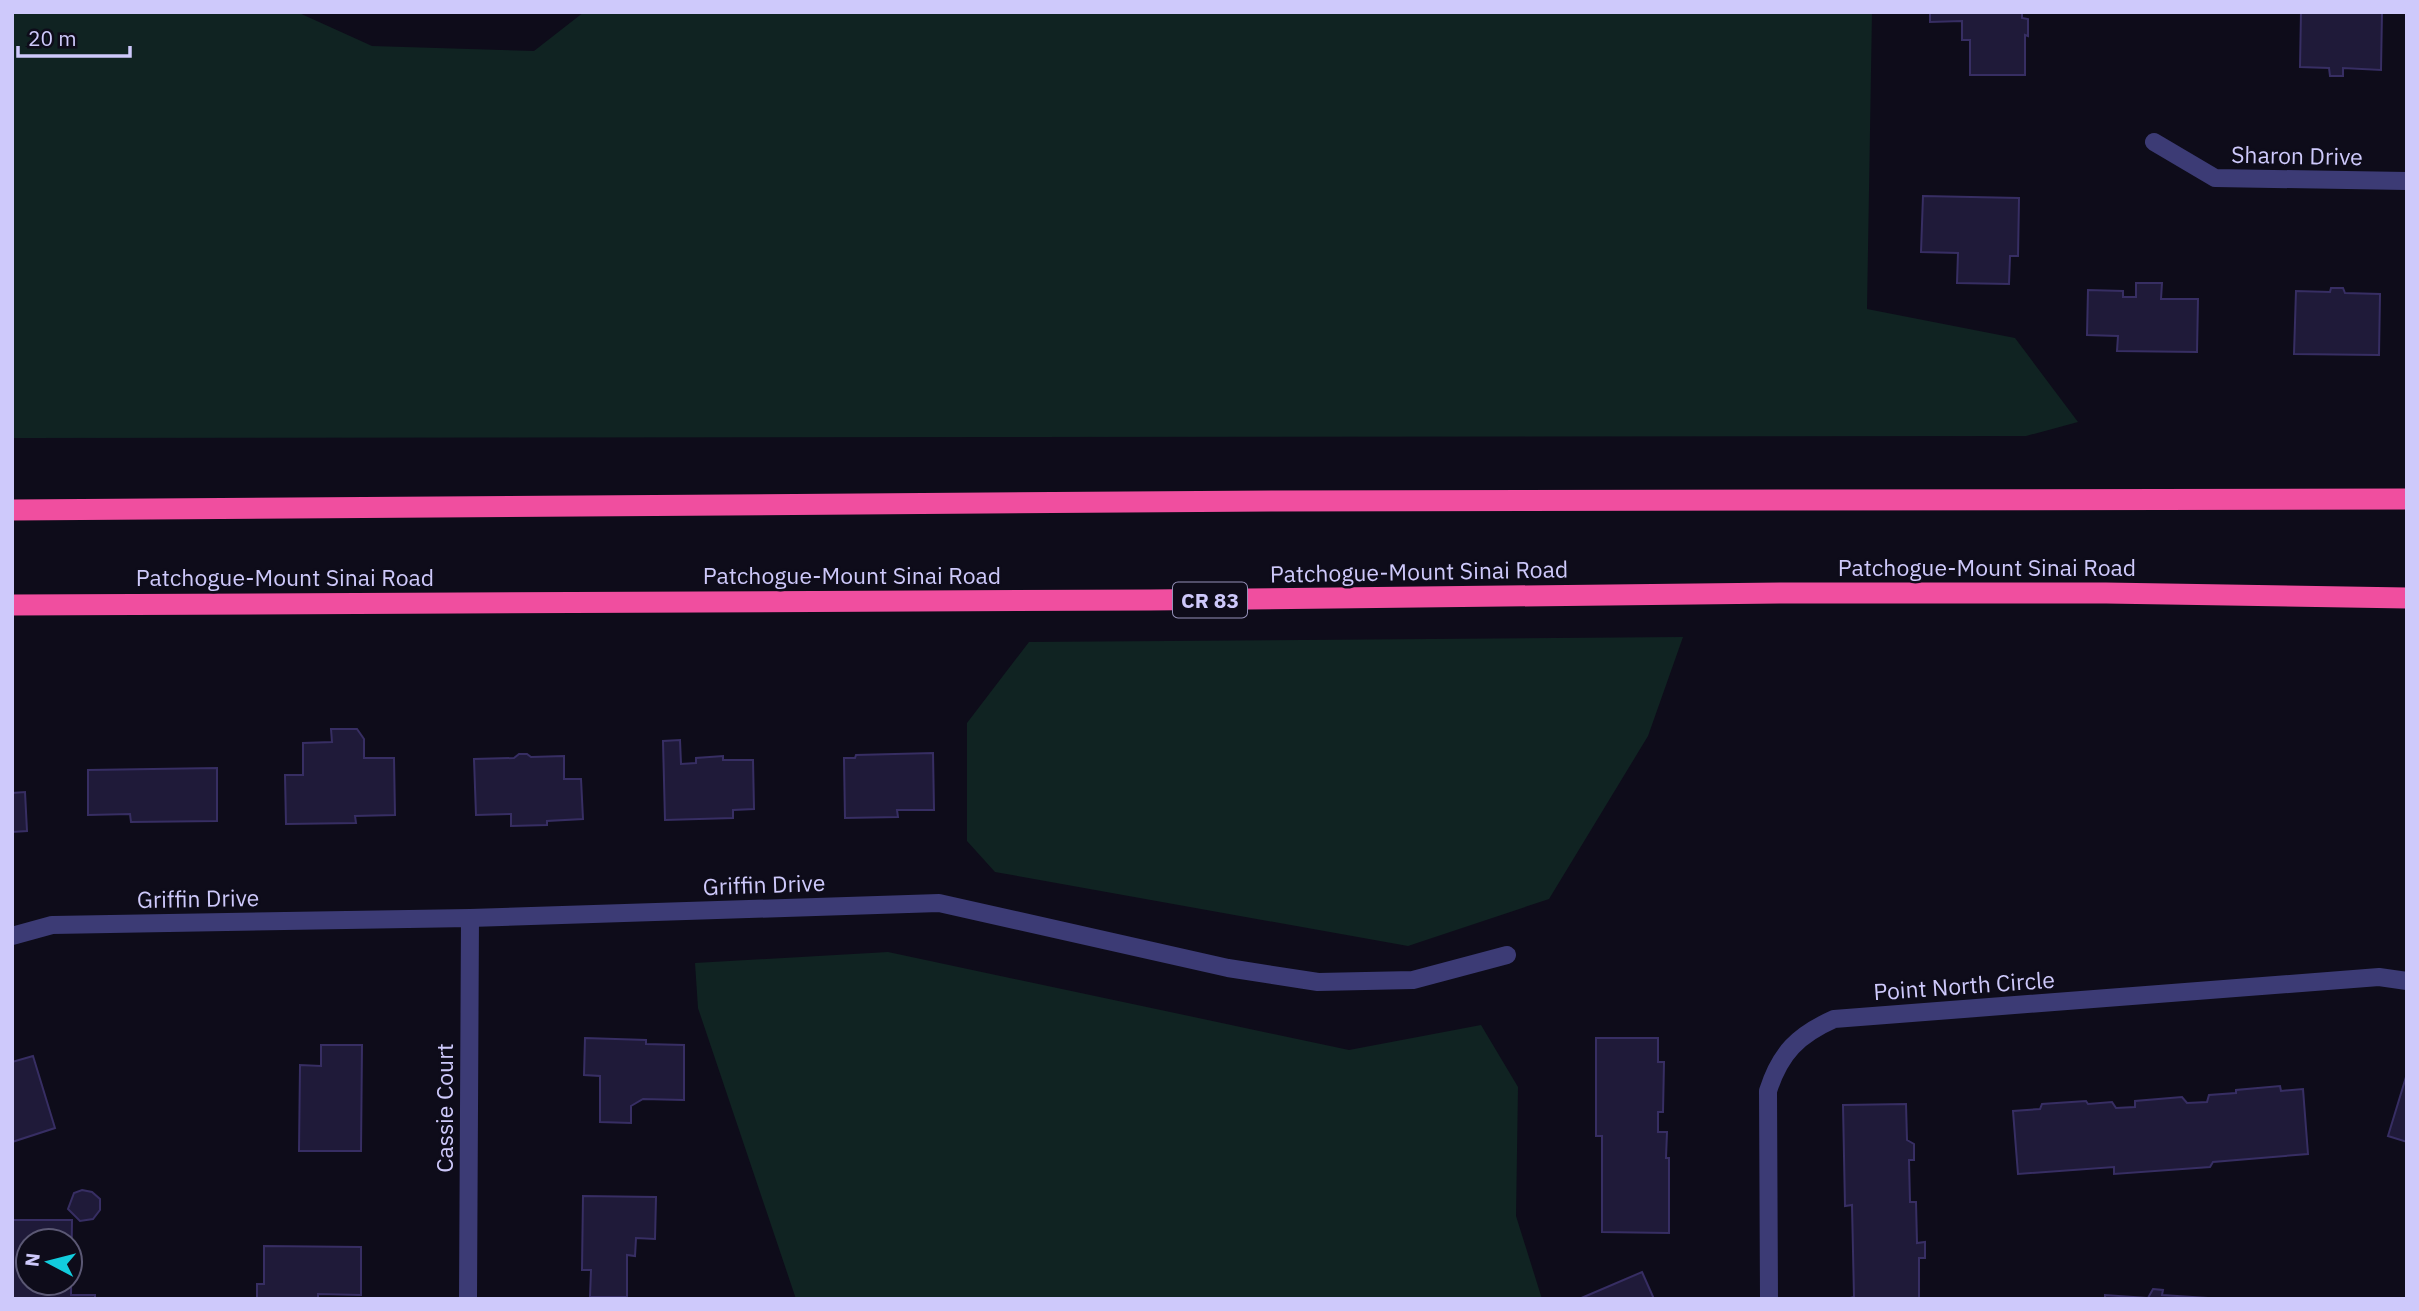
<svg xmlns="http://www.w3.org/2000/svg" width="2419" height="1311" font-family="'IBM Plex Sans',sans-serif">
  <style>
    .green { fill: #102322 }
    .building { fill: #1f1a39; stroke: #372e63; stroke-width: 2; fill-rule: evenodd }
    .lines { fill: none; stroke-linecap: round; stroke-linejoin: round }
    .street { stroke: #3c3b75; stroke-width: 18 }
    .highway { stroke: #f04e9f; stroke-width: 21 }
    .labels { text-anchor: middle; dominant-baseline: central; stroke-width: 5; stroke-linejoin: round; paint-order: stroke }
    .shield { fill: #0e0c1a; stroke: #9490b8; stroke-width: 2 }
    .shield-label { font-size: 21px; font-weight: bold; fill: #cec9fb }
    .street-label { font-size: 23px; fill: #cec9fb; stroke: #0e0c1a }
  </style>
  <rect width="100%" height="100%" fill="#0e0c1a"/>
  <path class="green" d="M12 12H297L372 46 534 51 584 12H1872L1867 309 2015 338 2078 422 2026 436 12 438Z
    M1683 637 1648 736 1549 899 1408 946 995 872 967 841V723L1029 642Z
    M888 952 1349 1050 1481 1025 1518 1087 1516 1216 1542 1299H796L698 1008 695 963Z"/>
  <path class="building" d="M1930 12H2022V18L2028 19V36L2025 35V75H1970V40H1962V21L1930 22Z
    M2301 12H2382L2381 70 2343 68V76H2330L2329 68 2300 67Z
    M1923 196 2019 198 2018 256H2010L2009 284 1957 283 1958 253 1921 252Z
    M2136 283H2162L2161 299H2198L2197 352 2117 351 2118 336 2087 335 2088 290 2123 291V297H2136Z
    M2331 288H2343L2345 293 2380 294 2379 355 2294 354 2296 291 2330 292Z
    M331 729H357L364 739V758H394L395 815 355 816 356 823 286 824 285 775H303V743L332 742Z
    M680 740 681 764 696 763V758L723 756V760H753L754 809 733 810V818L665 820 663 741Z
    M933 753 934 810H897L898 817 845 818 844 758H855L856 755Z
    M519 754H527L531 757 564 756V779H581L583 819 547 821V825L511 826V814L476 815 474 759 514 758Z
    M217 768V821L131 822 130 814 88 815V770Z
    M25 792 27 831 12 832V793Z
    M585 1038 646 1040V1044L684 1045V1100L643 1099 631 1106V1123L600 1122V1076L584 1075Z
    M1596 1038H1658V1062H1664L1663 1112H1658V1132H1667L1666 1158H1669V1233L1602 1232V1136H1596Z
    M321 1045H362L361 1151H299L300 1065 321 1066Z
    M33 1056 55 1128 12 1142V1062Z
    M2406 1077H2407V1142L2388 1136Z
    M2280 1086 2281 1091 2303 1089 2308 1154 2213 1162 2210 1167 2114 1174V1167L2018 1174 2013 1111 2040 1109 2042 1104 2086 1101 2088 1104 2112 1102 2116 1108 2135 1107V1101L2182 1097 2187 1103 2207 1102 2209 1095 2236 1093V1090Z
    M1906 1104 1907 1140 1914 1144V1160H1909L1910 1202H1916L1917 1243 1925 1242V1258H1919V1299H1846L1854 1297 1852 1205 1845 1206 1843 1105Z
    M82 1190 92 1192 100 1199V1210L93 1219 80 1221 68 1209 74 1193Z
    M583 1196 656 1197 655 1239 636 1238 635 1256 627 1255V1297H590L591 1270H582Z
    M12 1220H72L71 1295H95V1299H12ZM28 1241H70V1283H28Z
    M264 1246 361 1247V1295L318 1294V1299H257V1284H264Z
    M1642 1272 1654 1299H1579Z
    M2153 1289 2163 1290 2162 1295 2208 1298 2105 1299V1295L2148 1298Z"/>
  <g class="lines">
    <path class="street" d="M2154 142 2215 178 2407 181
      M12 936 52 925 470 918 939 903 1228 968 1318 982 1413 980 1507 955
      M468 1299 470 918
      M1769 1299 1768 1091C1780 1053 1798 1035 1834 1019L2379 977 2407 981"/>
    <path class="highway" d="M12 510 1274 501 2407 499
      M12 605 1150 600 1785 593H2106L2407 598"/>
  </g>
  <g class="labels">
    <rect class="shield" x="1173" y="582.5" width="74" height="35" rx="5"/>
    <g class="shield-label">
      <text x="1210" y="600">CR 83</text>
    </g>
    <g class="street-label">
      <text transform="translate(2297 155) rotate(1)">Sharon Drive</text>
      <text x="1987" y="567">Patchogue-Mount Sinai Road</text>
      <text transform="translate(1419 571) rotate(-1)">Patchogue-Mount Sinai Road</text>
      <text x="852" y="575">Patchogue-Mount Sinai Road</text>
      <text x="285" y="577">Patchogue-Mount Sinai Road</text>
      <text transform="translate(764 884) rotate(-2)">Griffin Drive</text>
      <text transform="translate(198 898) rotate(-1)">Griffin Drive</text>
      <text transform="translate(1964 985) rotate(-4)">Point North Circle</text>
      <text transform="translate(444 1108) rotate(-90)">Cassie Court</text>
    </g>
  </g>
  <rect width="2419" height="1311" fill="none" stroke="#cec9fb" stroke-width="28"/>
  <g transform="translate(49 1262) rotate(277)"><circle r="33" fill="#0e0c1a" stroke="#5b5874" stroke-width="2"/>
  <path d="M0-5L12 26L0 18L-12 26Z" fill="#12cdde"/>
  <text y="-10" font-size="19" font-weight="bold" text-anchor="middle" fill="#cec9fb">N</text>
  </g>
  <path d="M18 46v10h112v-10" fill="none" stroke="#cec9fb" stroke-width="3.5"/>
  <text x="28" y="46" font-size="21" fill="#cec9fb" stroke="#0e0c1a" stroke-width="5" paint-order="stroke">20 m</text>
</svg>
